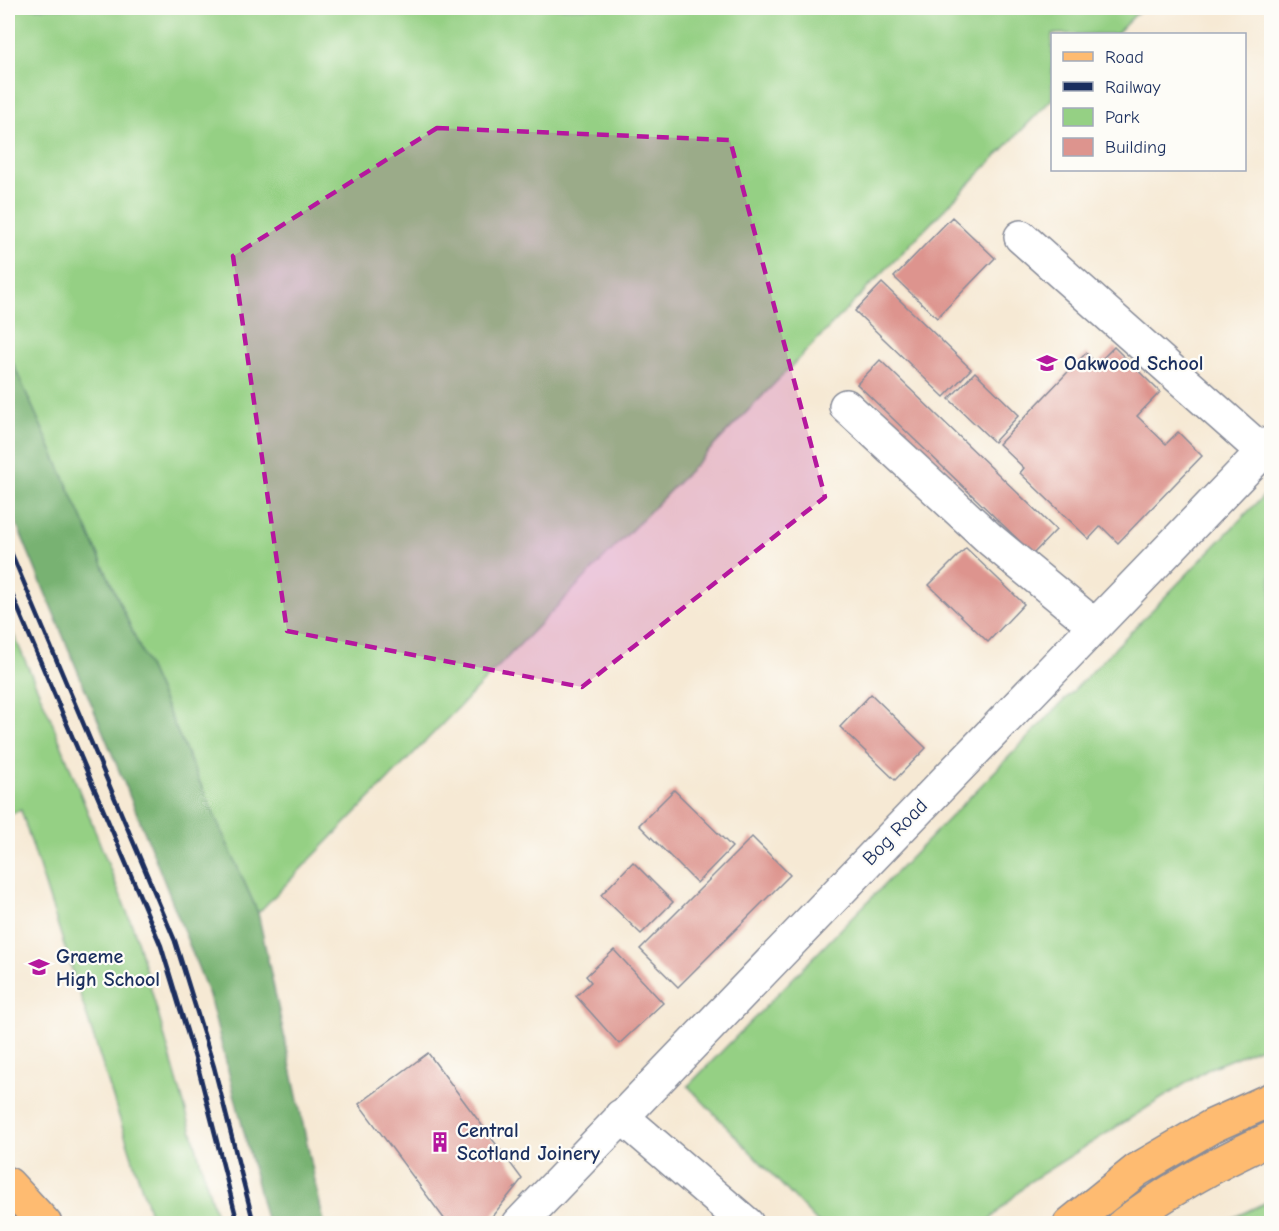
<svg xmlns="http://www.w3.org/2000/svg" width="1279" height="1231" font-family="'Comic Neue',sans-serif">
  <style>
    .green { fill: #95d084; stroke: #588071; stroke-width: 1.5 }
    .forest { fill: #78b272; stroke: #4a7068; stroke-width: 1.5 }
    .building { fill: #dd948e }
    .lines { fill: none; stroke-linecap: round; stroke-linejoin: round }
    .minor-casing { stroke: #888c99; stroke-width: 36 }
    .major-casing { stroke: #888c99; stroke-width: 36 }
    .minor { stroke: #fff; stroke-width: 33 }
    .major { stroke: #febb71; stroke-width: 33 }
    .rail { stroke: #1b2f5e; stroke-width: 4.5 }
    .marked { fill: #b5179e; fill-opacity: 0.2; stroke: #b5179e; stroke-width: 4.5; stroke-dasharray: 12 8; stroke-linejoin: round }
    .labels { text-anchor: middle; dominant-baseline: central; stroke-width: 4.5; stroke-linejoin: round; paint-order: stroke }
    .poi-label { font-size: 20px; font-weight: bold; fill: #1b2f5e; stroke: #fdfcf7; text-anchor: start }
    .street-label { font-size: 20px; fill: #1b2f5e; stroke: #fdfcf7 }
  </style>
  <rect width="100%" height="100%" fill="#fdfcf7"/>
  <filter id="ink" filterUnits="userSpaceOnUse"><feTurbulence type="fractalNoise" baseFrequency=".0167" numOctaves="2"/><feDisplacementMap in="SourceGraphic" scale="12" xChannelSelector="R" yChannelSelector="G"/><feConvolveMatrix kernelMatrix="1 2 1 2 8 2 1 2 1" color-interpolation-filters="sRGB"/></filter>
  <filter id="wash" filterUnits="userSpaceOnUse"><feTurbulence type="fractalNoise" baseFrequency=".008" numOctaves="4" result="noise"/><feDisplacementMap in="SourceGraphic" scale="24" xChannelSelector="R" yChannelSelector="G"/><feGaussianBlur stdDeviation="1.35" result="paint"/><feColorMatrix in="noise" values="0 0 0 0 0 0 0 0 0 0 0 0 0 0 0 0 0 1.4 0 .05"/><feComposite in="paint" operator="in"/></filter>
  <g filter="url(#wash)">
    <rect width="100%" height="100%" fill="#f6e9d4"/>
    <path class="green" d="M8 8H1142L1116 34H1052V99L258 913 8 352Z
      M1271 488V1043L1210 1068 1029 1182 986 1223H818L688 1086Z
      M8 622 51 719 134 930 218 1223H153L21 810 8 815Z
      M1271 1200V1223H1222Z"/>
    <path class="forest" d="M8 352 258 913 324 1223H267L209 995 147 838 8 503Z"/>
    <g id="blocks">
      <path class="building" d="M952 217 995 258 937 318 894 277Z
        M882 283 971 369 944 397 855 311Z
        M1114 347 1160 392 1137 416 1166 444 1178 432 1202 456 1118 543 1101 526 1089 539 1020 473 1024 468 999 444 1086 353 1097 364Z
        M880 360 1056 530 1033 554 857 384Z
        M975 372 1019 415 994 442 949 399Z
        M966 548 1024 604 988 642 929 585Z
        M871 694 926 748 895 780 840 727Z
        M674 790 732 847 697 883 639 825Z
        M752 837 790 875 678 987 640 949Z
        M633 862 673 902 641 934 601 895Z
        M614 950 663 1003 619 1044 576 996 591 982 586 976Z
        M428 1053 522 1179 486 1224H448L359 1104Z"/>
    </g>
  </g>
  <g filter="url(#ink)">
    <use href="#blocks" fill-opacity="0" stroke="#888c99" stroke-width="1.5"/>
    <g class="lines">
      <g class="minor-casing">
        <path id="minor" d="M1021 237 1262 451
          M846 406 991 540 1094 625
          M621 1116 747 1224
          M519 1224 1272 442"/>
      </g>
      <g class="major-casing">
        <path id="major" d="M8 1184 45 1224
          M1070 1224 1137 1170 1212 1126 1272 1099
          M1124 1224C1169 1189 1219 1162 1272 1138"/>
      </g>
      <use href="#minor" class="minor"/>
      <use href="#major" class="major"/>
      <path class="rail" d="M8 545 175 941 214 1067 254 1224
        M8 585 161 946 199 1071 238 1224"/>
    </g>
  </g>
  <path class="marked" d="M437 128 730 140 825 497 582 687 287 631 233 256Z"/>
  <defs>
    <g id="school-bare" transform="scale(1.62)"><path d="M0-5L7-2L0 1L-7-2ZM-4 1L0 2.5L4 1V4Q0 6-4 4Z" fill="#b5179e" stroke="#fdfcf7" stroke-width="2.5" paint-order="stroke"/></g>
    <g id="building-bare" transform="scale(1.62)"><path d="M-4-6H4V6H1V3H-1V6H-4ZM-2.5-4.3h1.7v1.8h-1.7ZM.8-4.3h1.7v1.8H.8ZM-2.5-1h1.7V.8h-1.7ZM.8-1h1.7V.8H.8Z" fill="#b5179e" stroke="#fdfcf7" stroke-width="2.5" paint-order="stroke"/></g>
  </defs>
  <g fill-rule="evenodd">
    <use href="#school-bare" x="1047" y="363"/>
    <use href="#school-bare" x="39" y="967"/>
    <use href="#building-bare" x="440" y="1142"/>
  </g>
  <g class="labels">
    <g class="poi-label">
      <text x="1064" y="363">Oakwood School</text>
      <text x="56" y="956">Graeme<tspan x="56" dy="23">High School</tspan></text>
      <text x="457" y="1130">Central<tspan x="457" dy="23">Scotland Joinery</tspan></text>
    </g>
    <g class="street-label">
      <text transform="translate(895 832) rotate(-46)">Bog Road</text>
    </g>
  </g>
  <rect width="1279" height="1231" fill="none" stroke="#fdfcf7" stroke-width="30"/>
  <rect x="1051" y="33" width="195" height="138" fill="#fdfcf7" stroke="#a3aaba" stroke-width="1.5"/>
  <rect x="1063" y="52" width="30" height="9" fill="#febb71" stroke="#a3aaba" stroke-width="1.5"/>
  <text x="1105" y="63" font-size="18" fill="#1b2f5e">Road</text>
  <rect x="1063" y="82" width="30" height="9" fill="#1b2f5e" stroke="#a3aaba" stroke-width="1.5"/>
  <text x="1105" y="93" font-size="18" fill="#1b2f5e">Railway</text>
  <rect x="1063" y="108" width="30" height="18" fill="#95d084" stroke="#a3aaba" stroke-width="1.5"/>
  <text x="1105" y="123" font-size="18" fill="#1b2f5e">Park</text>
  <rect x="1063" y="138" width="30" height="18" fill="#dd948e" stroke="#a3aaba" stroke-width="1.5"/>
  <text x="1105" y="153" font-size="18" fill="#1b2f5e">Building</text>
</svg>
